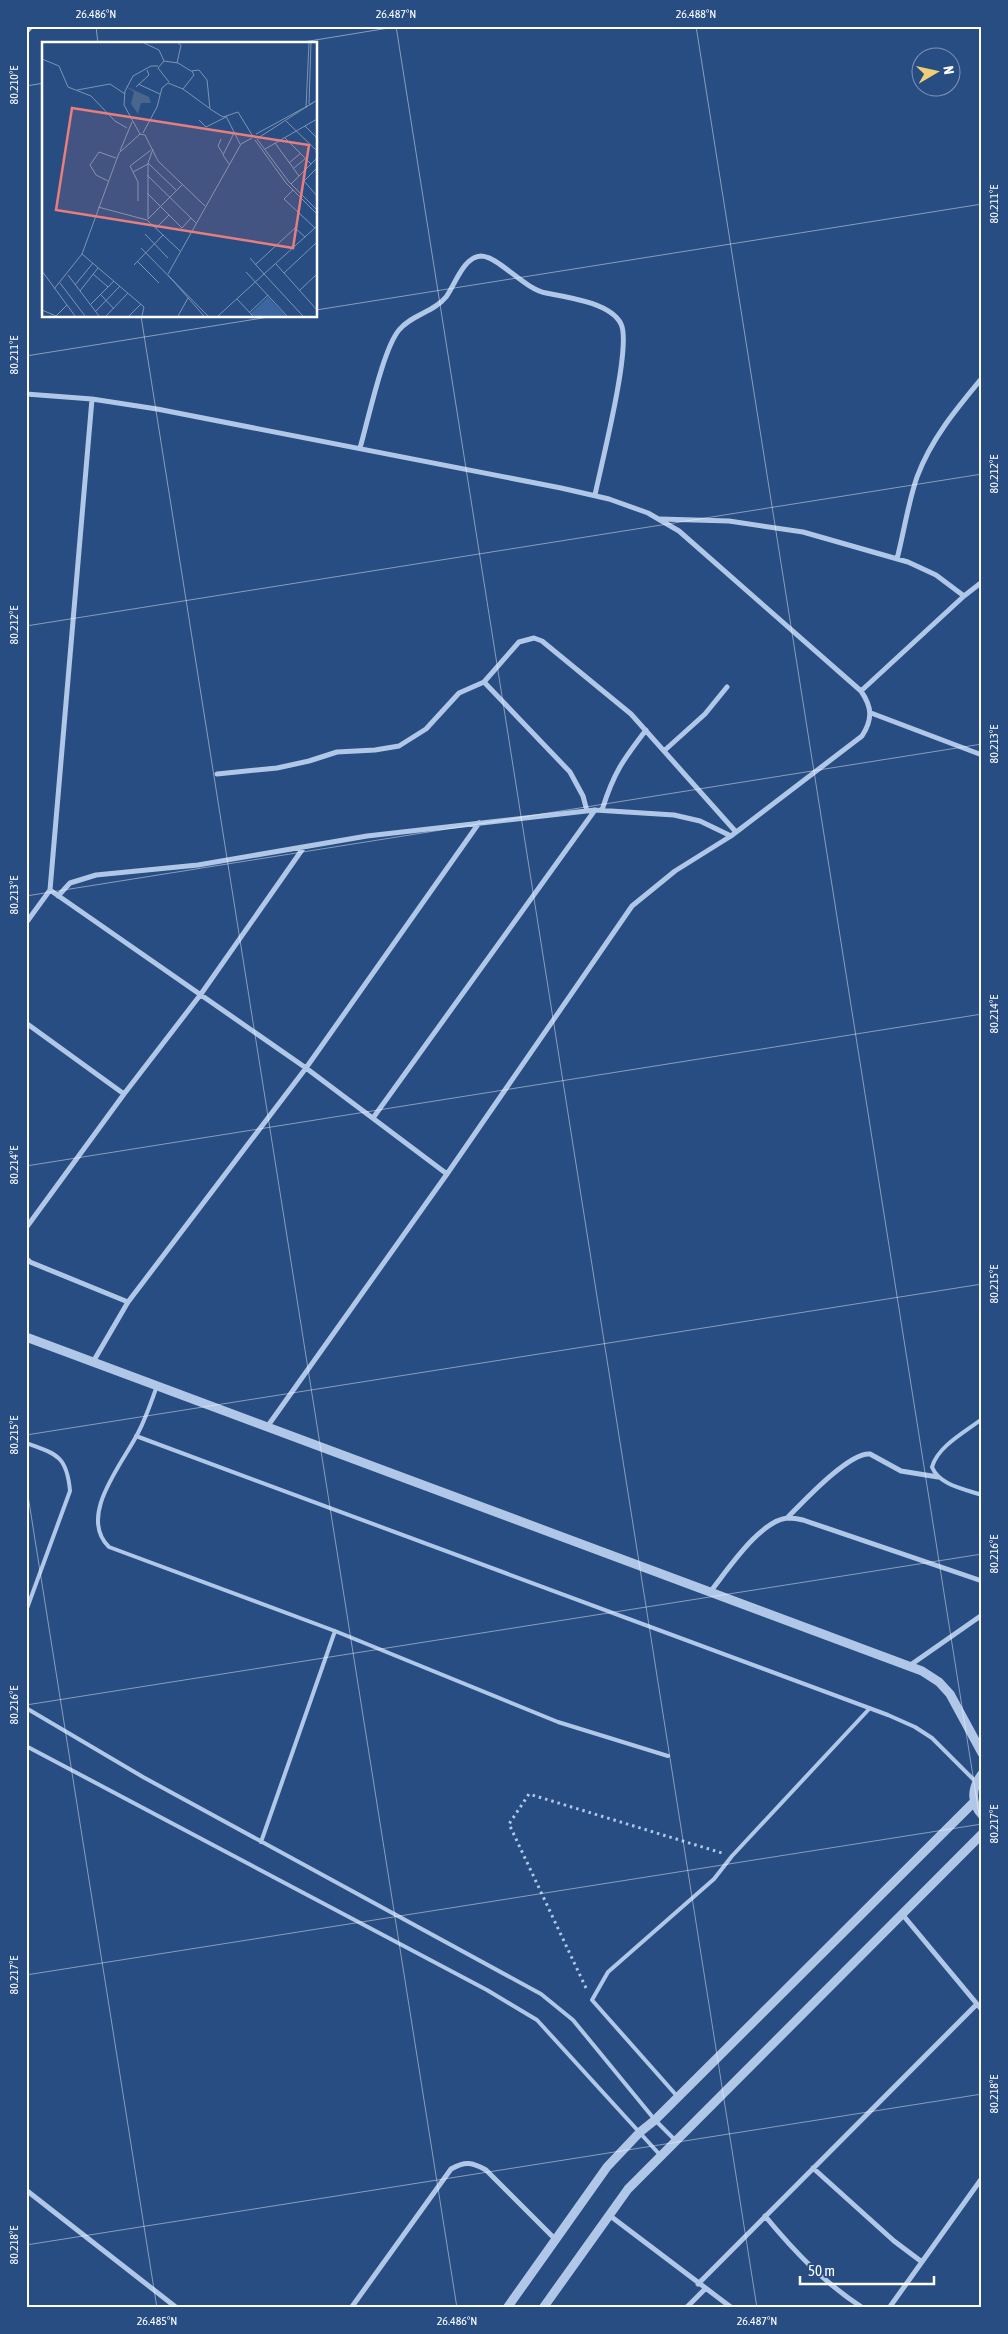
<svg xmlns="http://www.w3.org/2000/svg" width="1008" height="2334" font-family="'Asap Condensed',sans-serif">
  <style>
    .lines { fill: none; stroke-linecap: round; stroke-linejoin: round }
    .path { stroke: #b0c7e7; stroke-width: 3; stroke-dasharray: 2.5 4; stroke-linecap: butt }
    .service { stroke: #b0c7e7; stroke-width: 4 }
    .minor { stroke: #b0c7e7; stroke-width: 5 }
    .tertiary { stroke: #b0c7e7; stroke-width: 9 }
    .ticks { fill: none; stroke: #fff; stroke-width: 1; stroke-opacity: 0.45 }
    .inset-road { fill: none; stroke: #7d94b5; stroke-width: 1 }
    .view { fill: #e67e7e; fill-opacity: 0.15; stroke: #e67e7e; stroke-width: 2.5 }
    .inset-edge { fill: none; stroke: #fff; stroke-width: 2.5 }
    .neatline { fill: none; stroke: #fff; stroke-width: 2 }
    .ticks-label { font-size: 12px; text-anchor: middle; fill: #fff }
  </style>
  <rect width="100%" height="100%" fill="#274d83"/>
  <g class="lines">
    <path class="path" d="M586 1988 509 1824 529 1794 722 1853"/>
    <path class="service" d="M26 33 32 26
      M157 1386C151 1402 146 1418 138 1433 123 1463 77 1516 109 1547L335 1631 558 1722 668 1756
      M982 1419C965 1432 938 1446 932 1467 939 1485 964 1489 982 1495
      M136 1436 888 1715 915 1727 932 1738 976 1782
      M26 1443C57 1454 67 1456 70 1491L26 1611
      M26 1708 143 1777 541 1994 573 2020 655 2120 675 2140
      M26 1746 487 1990 537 2020 661 2156
      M261 1842 335 1631
      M677 2096 592 2000 608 1972 714 1879 732 1856 870 1708"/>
    <path class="minor" d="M26 394 92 399 157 409 561 488 609 499 648 513 679 531 861 691C872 707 873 719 862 736L731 836 675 871 632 906 447 1174 267 1427
      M360 448C368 421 383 349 399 330 411 315 434 312 446 297 455 285 463 257 481 256 498 256 524 289 546 293 567 297 611 303 621 324 632 346 601 465 595 495
      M660 519 729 521 803 532 908 562 936 575 964 596
      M897 559C904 532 908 503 917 477 931 439 957 408 982 378
      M484 682 570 772 583 796 587 811
      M861 691 964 596 982 582
      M871 713 982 755
      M665 750 705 714 727 687
      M217 774 277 768 309 761 337 752 375 750 399 746 426 729 459 693 484 682 519 642 534 638 542 641 631 714 736 832
      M602 810C614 772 623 760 646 730
      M50 890 306 1068 447 1174
      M58 896 70 883 96 875 198 865 367 836 595 810 674 815 700 821 731 836
      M26 923 50 890 92 399
      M26 1023 124 1094
      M373 1118 595 810
      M26 1228 124 1094 201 994 304 847
      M26 1258 30 1262 128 1302
      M93 1362 128 1302 306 1068 479 823
      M787 1518C803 1502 849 1452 870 1454L901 1471 938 1477
      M710 1592C727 1571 760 1520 788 1518 793 1518 799 1519 803 1520L982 1581
      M909 1666 982 1615
      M902 1914 982 2010
      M813 2168 894 2241 922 2262
      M26 2190 177 2308
      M609 2215 732 2308
      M765 2216C794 2251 824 2283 863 2308
      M698 2284 977 2004
      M351 2308 451 2169C465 2161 472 2162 486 2170L556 2240
      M686 2308 705 2289
      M889 2308 982 2178"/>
    <path class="tertiary" d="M26 1337 922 1671 939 1682 950 1694 982 1753
      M982 1774C972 1787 970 1802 982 1815
      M507 2308 607 2167 640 2132 655 2120 974 1802
      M543 2308 628 2189 982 1834"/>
  </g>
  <path class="ticks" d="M96 26 98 44M396 26 757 2308M696 26 982 1833M291 44 401 26M26 86 44 83M316 310 982 204M141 316 457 2308M26 356 275 316M26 626 982 474M26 896 982 744M26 1166 982 1014M26 1435 982 1284M26 1483 157 2308M26 1705 982 1554M26 1975 982 1824M26 2245 982 2094"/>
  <g transform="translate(42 42)">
    <rect width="275" height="275" fill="#274d83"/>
    <path d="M226 255 244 274H212L209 271Z" fill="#3b66a0"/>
    <path d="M83 44 107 55 109 61H99L96 72 89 62 92 50Z" fill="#4b668d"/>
    <path class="inset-road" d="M102 1 117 8 122 19 136 21 149 29 157 28 165 38 168 67 181 75 196 70 210 93M0 17 17 24 26 45 49 54 73 79 85 86M122 19 116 26 127 40M135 21 139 3 136 1M96 42 118 52M94 45 107 33 105 28M141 47 152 33 150 29M35 48 68 42 83 52M267 62 269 1M264 66 267 1M184 74 198 102M157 78 164 85 184 75M244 79 275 109M263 84 275 96M101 91 115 65 120 46 126 41 141 47 167 66M98 92 82 63 83 49 91 34 109 24H116M214 92 271 61M216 96 275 58M243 96 269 122M179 97 176 104 181 112M215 97 247 140 275 168M213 98 244 141 275 172M233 101 257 134M223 107 275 77M78 109 90 80M106 121 134 148M247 121 259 111M187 122 181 113 192 91M252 126 264 116M275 126 262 139 275 154M91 130 106 122M105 133 154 181M66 139 54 133 48 123 57 110 74 116M249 142 275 116M251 148 242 157 273 186M105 151 140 186 149 176M96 159V140L88 124 109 108M56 165 105 178 138 209M106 177V121L111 107M106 177 141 142M114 186 127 173M103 192 126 216M99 206 166 274M40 212 102 265 100 274M95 219 117 241M234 222 275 268M92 223 121 193M213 223 253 186 263 195M0 229 33 274M204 230 245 274M242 231 274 201M51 232 66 245M126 232 199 102 210 96M26 233 57 274M126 233 162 274M18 241 43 274M33 243 51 221M12 247 40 212 77 111 98 92 103 93 116 119 163 164M258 248 275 232M38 249 56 226M59 253 72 267M195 257 211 274M48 263 72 239M0 268 14 274M53 270 78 244M207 271 226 253M14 274 25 263M64 274 86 251M87 274 99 262M136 274 146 256M176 274 222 232 208 216M261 274 222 232 275 184"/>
    <path class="view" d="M30 66 267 103 251 206 14 168Z"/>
    <rect width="275" height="275" class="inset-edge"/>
  </g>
  <rect width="1008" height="2334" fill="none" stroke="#274d83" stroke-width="55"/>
  <g transform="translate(936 72) rotate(81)"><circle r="24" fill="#274d83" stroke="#7d94b5"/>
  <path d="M0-4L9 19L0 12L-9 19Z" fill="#efcf75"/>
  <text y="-8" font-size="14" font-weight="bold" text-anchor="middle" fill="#ffffff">N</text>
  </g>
  <path d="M800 2276v8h134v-8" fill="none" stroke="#ffffff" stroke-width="2.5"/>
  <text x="808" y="2276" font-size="15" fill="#ffffff" stroke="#274d83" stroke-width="4" paint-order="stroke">50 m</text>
  <rect x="28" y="28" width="952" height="2278" class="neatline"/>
  <g class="ticks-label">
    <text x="96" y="18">26.486°N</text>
    <text x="396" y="18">26.487°N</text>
    <text x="696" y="18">26.488°N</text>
    <text transform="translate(14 85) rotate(-90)" y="4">80.210°E</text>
    <text transform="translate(994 204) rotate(-90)" y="4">80.211°E</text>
    <text transform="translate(14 355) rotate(-90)" y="4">80.211°E</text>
    <text transform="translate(994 474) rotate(-90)" y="4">80.212°E</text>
    <text transform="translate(14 625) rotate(-90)" y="4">80.212°E</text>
    <text transform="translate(994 744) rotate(-90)" y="4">80.213°E</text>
    <text transform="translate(14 895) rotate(-90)" y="4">80.213°E</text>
    <text transform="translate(994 1014) rotate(-90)" y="4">80.214°E</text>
    <text transform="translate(14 1165) rotate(-90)" y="4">80.214°E</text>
    <text transform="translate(994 1284) rotate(-90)" y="4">80.215°E</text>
    <text transform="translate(14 1435) rotate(-90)" y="4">80.215°E</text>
    <text transform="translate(994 1554) rotate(-90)" y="4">80.216°E</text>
    <text transform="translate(14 1705) rotate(-90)" y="4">80.216°E</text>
    <text transform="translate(994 1824) rotate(-90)" y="4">80.217°E</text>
    <text transform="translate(14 1975) rotate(-90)" y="4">80.217°E</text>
    <text transform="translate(994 2094) rotate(-90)" y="4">80.218°E</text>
    <text transform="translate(14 2245) rotate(-90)" y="4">80.218°E</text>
    <text x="157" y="2325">26.485°N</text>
    <text x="457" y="2325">26.486°N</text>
    <text x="757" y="2325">26.487°N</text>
  </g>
</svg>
